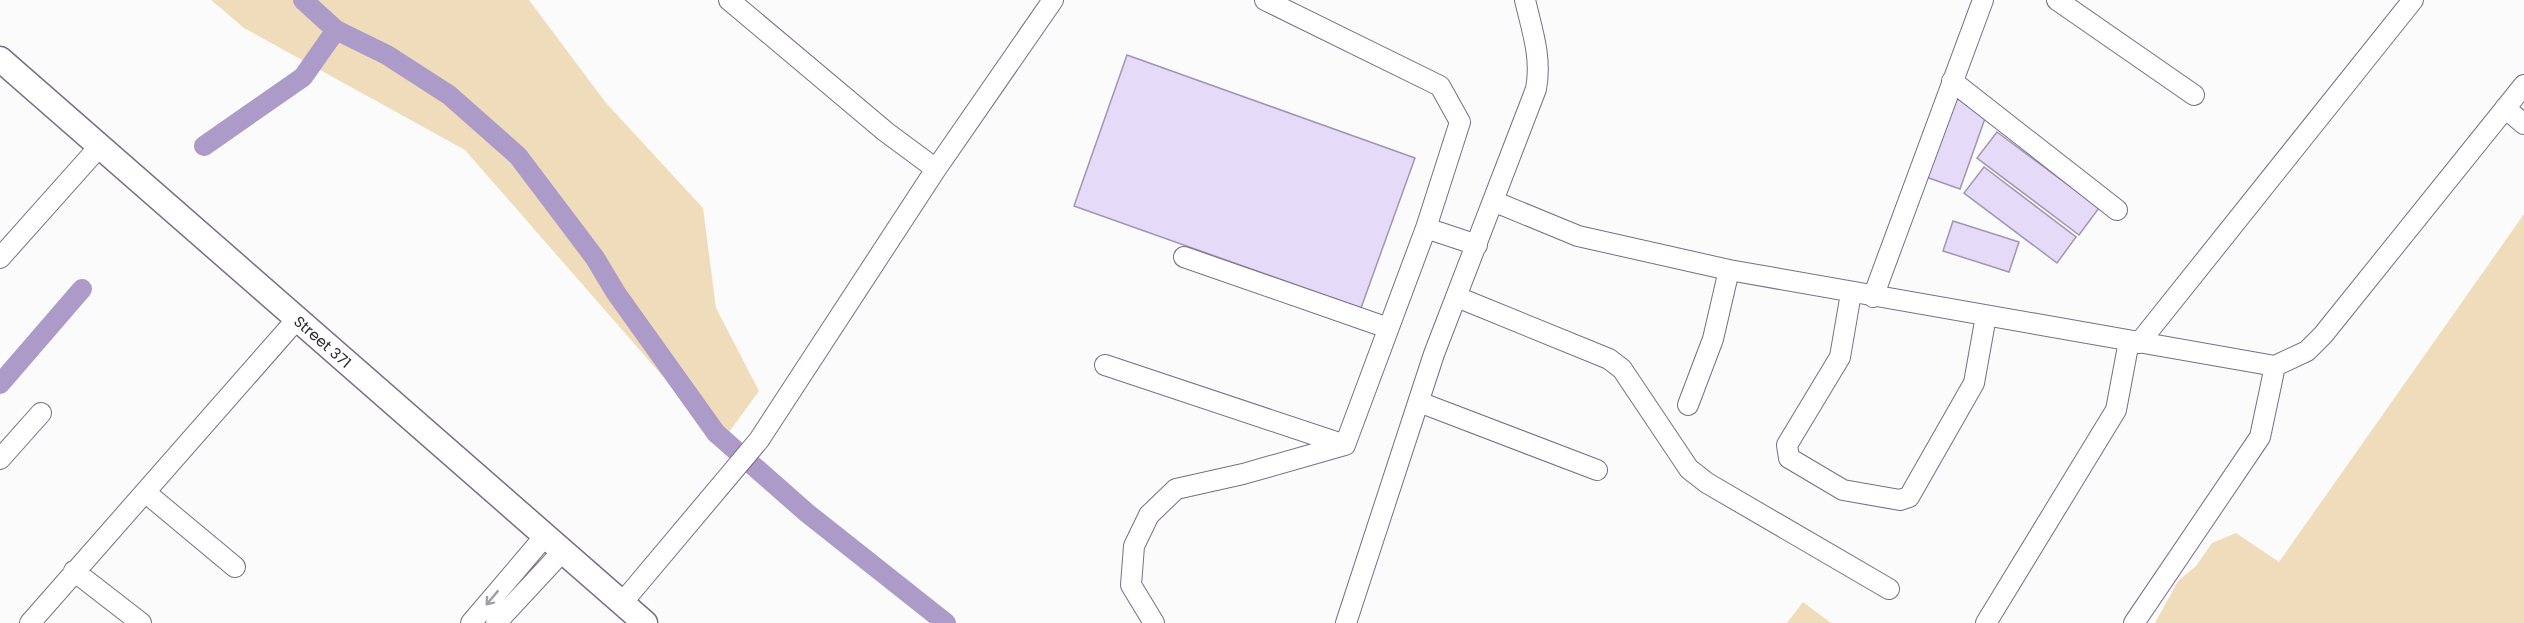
<svg xmlns="http://www.w3.org/2000/svg" width="2524" height="623" font-family="Poppins,sans-serif">
  <style>
    .green { fill: #efdcba }
    .lines { fill: none; stroke-linecap: round; stroke-linejoin: round }
    .canal { stroke: #ac9ac9; stroke-width: 20 }
    .building { fill: #e6daf9; stroke: #a095b3; stroke-width: 1.5 }
    .minor-casing { stroke: #786d8a; stroke-width: 22 }
    .major-casing { stroke: #786d8a; stroke-width: 27 }
    .minor { stroke: #fff; stroke-width: 20 }
    .major { stroke: #fff; stroke-width: 24 }
    .oneway { stroke: #a09fa4 }
    .labels { text-anchor: middle; dominant-baseline: central; stroke-width: 4.5; stroke-linejoin: round; paint-order: stroke }
    .street-label { font-size: 15px; fill: #2d2935; stroke: #fff }
  </style>
  <rect width="100%" height="100%" fill="#fbfbfb"/>
  <path class="green" d="M211 0H529L606 103 703 208 716 308 759 391 721 443 465 150 244 28Z
    M2524 214V623H2155L2178 581 2196 566 2212 543 2236 533 2279 562Z
    M1803 602 1831 623H1787Z"/>
  <g class="lines">
    <path class="canal" d="M303 0 336 30 387 55 449 95 518 156 595 258 616 293 716 433 807 513 946 623
      M204 146 303 77 336 30
      M0 384 82 289"/>
  </g>
  <path class="building" d="M1127 55 1415 158 1361 308 1074 206Z
    M1954 98 1988 110 1960 189 1926 177Z
    M1997 132 2099 208 2079 235 1977 158Z
    M1984 167 2076 237 2057 263 1964 193Z
    M1953 221 2019 242 2009 272 1943 251Z"/>
  <g class="lines">
    <g class="minor-casing">
      <path id="minor" d="M729 0 886 132 936 169
        M2057 0 2194 95
        M1952 81 2117 210
        M2505 108 2524 124
        M1493 201 1578 236 1729 270 2275 366 2307 351 2323 335 2524 85
        M1426 228 1477 245
        M1184 257 1388 328
        M0 258 99 147
        M1851 293 1840 357 1787 445 1789 458 1843 490 1900 500 1909 497 1974 383 1986 316
        M1457 297 1609 359 1622 369 1689 469 1707 483 1889 589
        M1873 297 1983 0
        M2139 343 2413 0
        M1105 365 1345 445
        M1419 402 1597 470
        M1688 405 1713 339 1729 270
        M0 459 41 413
        M145 492 235 567
        M74 571 141 623
        M622 603 759 440 936 169 1053 0
        M30 623 297 319
        M471 623 545 536
        M496 623 562 552
        M1154 623 1131 585 1134 546 1149 515 1176 489 1243 474 1345 445 1426 228 1460 122 1440 86 1265 0
        M1346 623 1434 354 1536 89C1542 58 1532 30 1525 0
        M1986 623 2116 410 2129 341
        M2134 623 2260 437 2275 366"/>
    </g>
    <g class="major-casing">
      <g id="major">
        <path id="s1" d="M0 59 645 623"/>
      </g>
    </g>
    <use href="#minor" class="minor"/>
    <use href="#major" class="major"/>
  </g>
  <defs><path id="oneway-shaft" d="M-6 0H5M1.5-3L5.5 0L1.5 3" fill="none" stroke-width="1.6" stroke-linecap="round" stroke-linejoin="round" transform="scale(1.5)"/></defs>
  <use class="oneway" href="#oneway-shaft" transform="translate(492 598) rotate(130)"/>
  <g class="labels">
    <g class="street-label">
      <text stroke="none"><textPath href="#s1" startOffset="429">Street 371</textPath></text>
    </g>
  </g>
</svg>
